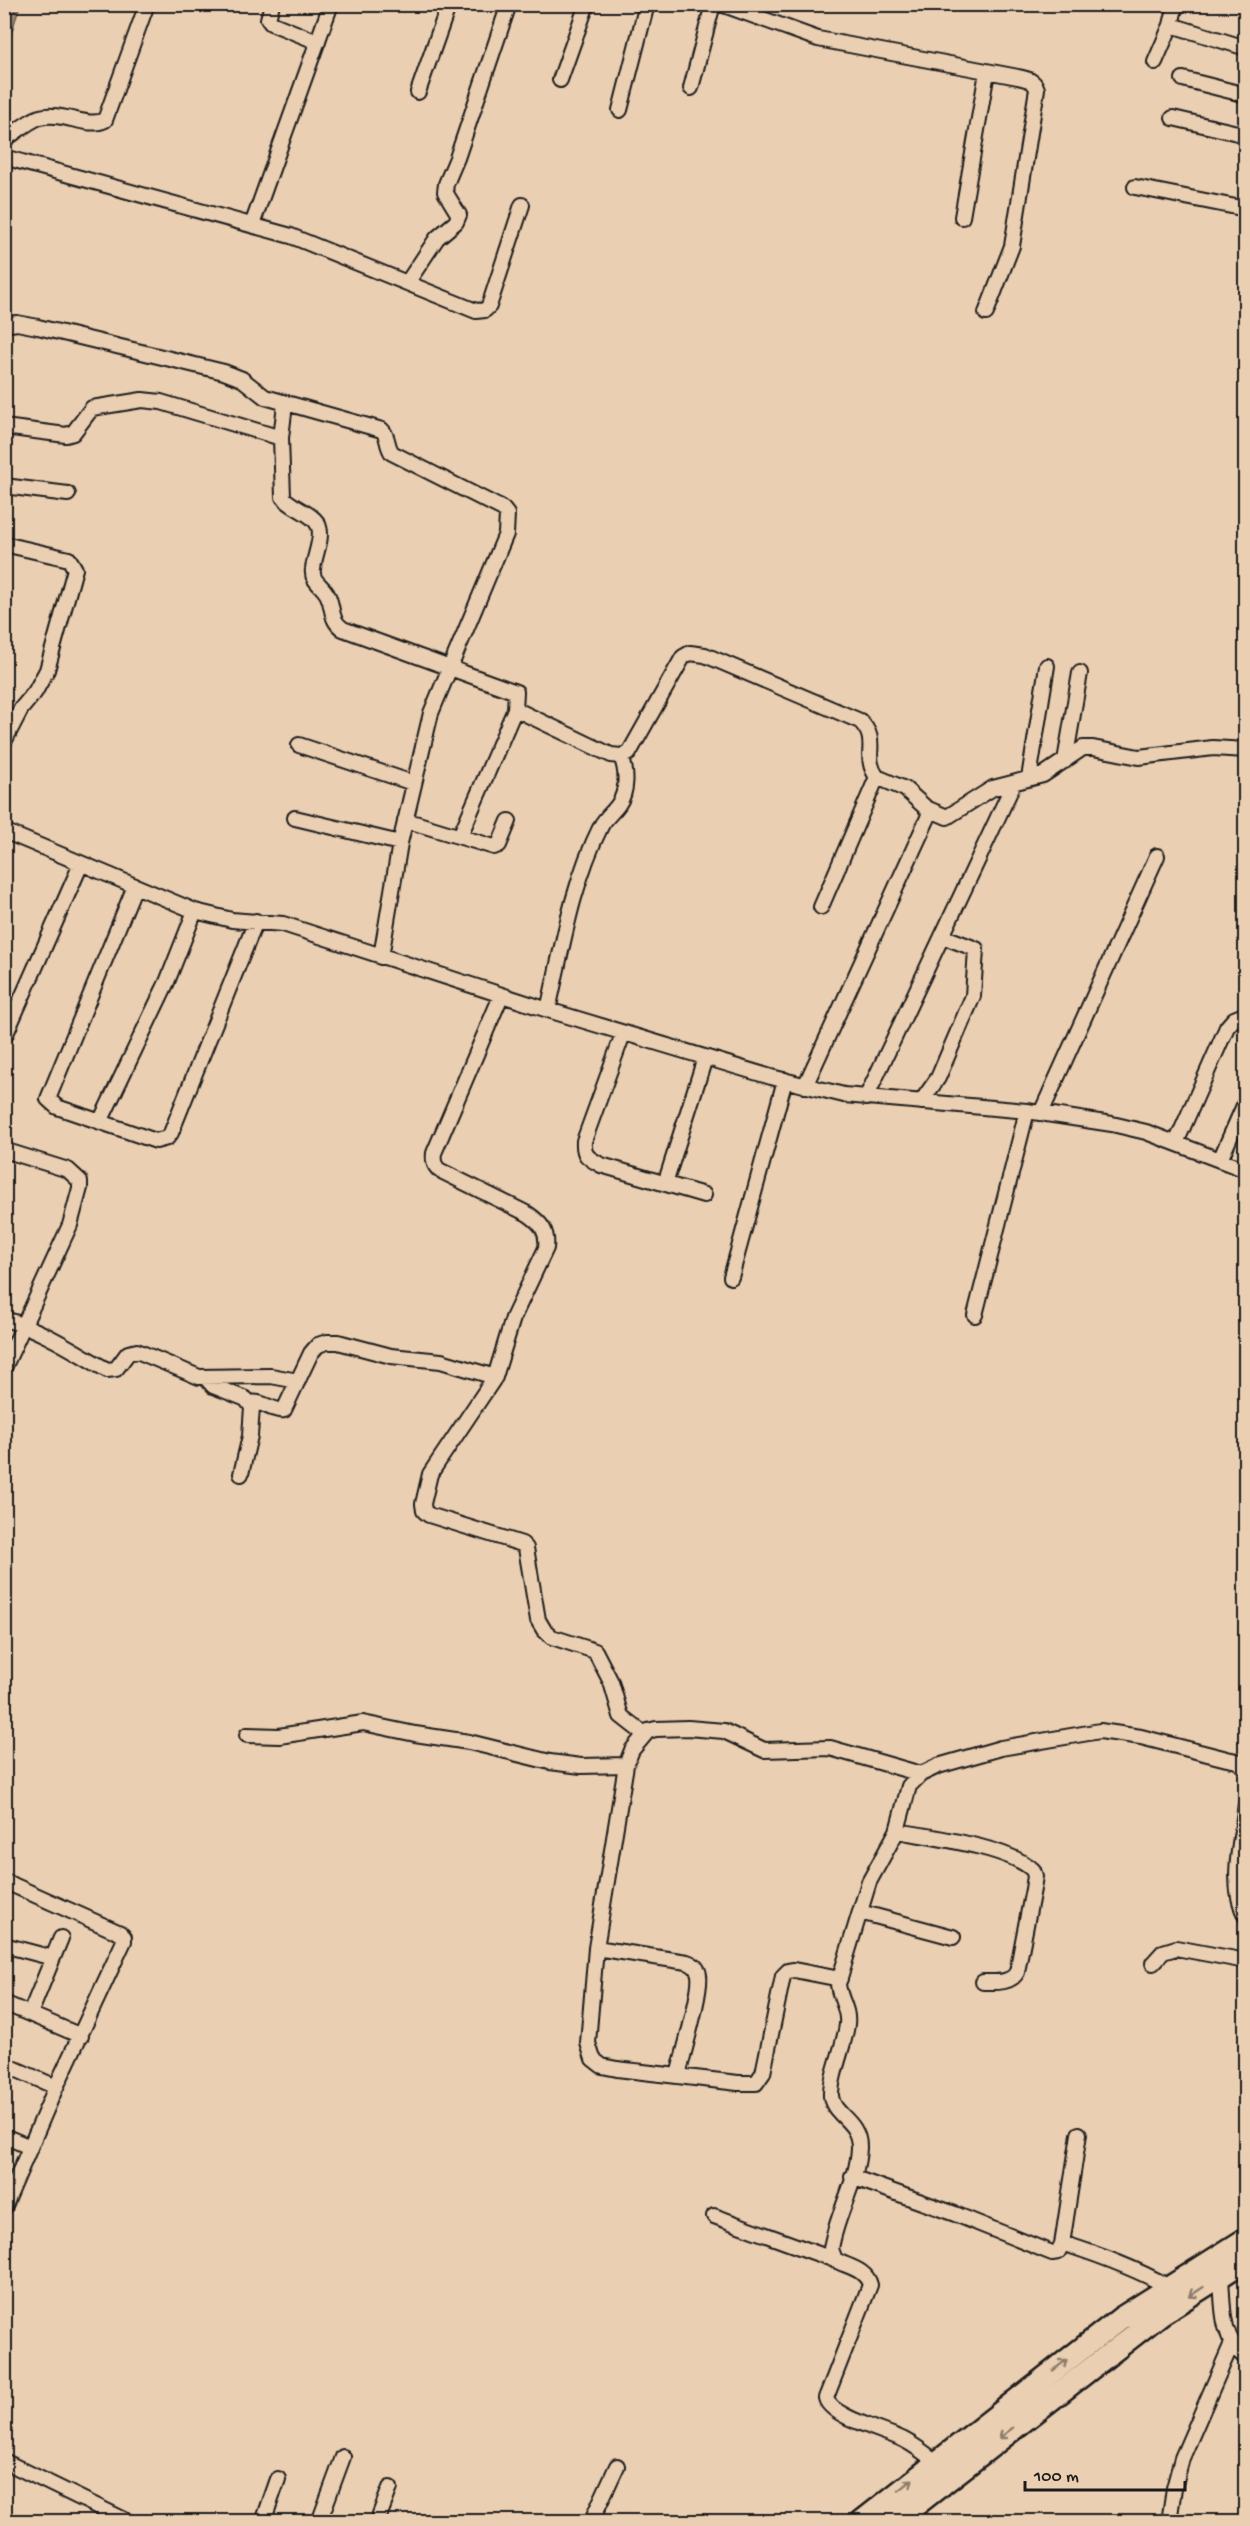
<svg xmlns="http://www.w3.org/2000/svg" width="1250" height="2526" font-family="'Gochi Hand',sans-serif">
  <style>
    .water { fill: #9c8a79; stroke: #695e54; stroke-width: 1.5 }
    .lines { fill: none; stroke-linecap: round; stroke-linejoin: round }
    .minor-casing { stroke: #1c1c1c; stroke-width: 18 }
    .highway-casing { stroke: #1c1c1c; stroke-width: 26 }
    .minor { stroke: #ebcfb2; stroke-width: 14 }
    .highway { stroke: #ebcfb2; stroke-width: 21 }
    .oneway { stroke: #8e7e6e }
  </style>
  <rect width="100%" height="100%" fill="#ebcfb2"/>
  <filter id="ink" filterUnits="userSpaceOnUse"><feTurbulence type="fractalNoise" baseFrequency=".0167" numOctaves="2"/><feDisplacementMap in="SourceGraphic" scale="12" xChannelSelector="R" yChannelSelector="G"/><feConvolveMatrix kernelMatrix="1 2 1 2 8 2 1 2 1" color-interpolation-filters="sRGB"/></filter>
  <g filter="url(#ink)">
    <path class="water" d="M5 4 20 5 5 53 4 5Z"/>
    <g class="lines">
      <g class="minor-casing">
        <path id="minor" d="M272 4 268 19 271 23 318 42
          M721 4 818 39 1018 77C1027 79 1034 80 1037 89L1012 246 986 313
          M1171 25 1246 48
          M1155 62 1171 25 1176 4
          M1183 79 1246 95
          M560 80 587 4
          M691 88 713 4
          M418 92 449 4
          M620 110 647 4
          M1173 118 1246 135
          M4 140C15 133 28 121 40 117 62 111 88 129 105 120L147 4
          M4 157 291 236 476 311 485 310 489 306 522 205
          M1135 187 1246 209
          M962 217 987 72
          M252 225 331 4
          M407 283 437 238 456 222 459 215 445 192 446 184 457 158 509 4
          M4 325 17 323 38 327 224 372 242 379 265 397 382 430C389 437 386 445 392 453L503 509 507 514 506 534 431 713 400 843 381 957
          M285 404 281 438 283 497C292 509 315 513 319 527 323 539 314 556 313 569 311 582 323 585 328 596 334 610 330 620 343 629L516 692 515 709 460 836
          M4 427 66 435 73 433 92 408 142 400 161 402 281 438
          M4 486 68 494
          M4 544 69 559 75 569 47 670 35 692 21 709 4 742
          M515 709 611 755 621 756 629 753 683 657 690 653 705 655 860 721C881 742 861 755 877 777L905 789 926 808 947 817 993 788 1043 775 1083 748H1093L1139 757 1213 748 1246 750
          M299 745 413 783
          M1065 761 1080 673
          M1029 778 1047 666
          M295 818 400 843
          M405 820 494 847 499 845 509 821
          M4 831 195 911 232 920 283 924 548 1010 771 1077 844 1095 1027 1111 1112 1124 1146 1132 1246 1170
          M135 886 48 1099 57 1107 156 1141 167 1138 171 1133 256 921
          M821 907 877 777
          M501 996 434 1153C433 1161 434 1165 439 1170L528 1214C541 1223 548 1231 546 1248L513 1318 495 1377 430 1474 423 1504 424 1511 429 1515 522 1544 526 1548 538 1620 544 1630 552 1637 595 1651 611 1682 621 1716 644 1734
          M548 1010C562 949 572 884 601 826 605 818 613 812 618 805 628 791 627 771 621 756
          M623 1034 584 1141C583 1156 588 1158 601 1165L704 1195
          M4 1038 81 864
          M805 1086 931 811
          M866 1098 1014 783
          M921 1102 938 1078 973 996 976 949 942 936
          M1041 1113 1157 856
          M100 1122 167 982 195 911
          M1176 1143 1227 1027 1234 1019 1246 1014
          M4 1150 68 1170 80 1181V1188L70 1225 4 1368
          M1220 1160 1246 1101
          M665 1184 705 1058
          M731 1277 785 1080
          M975 1315 1027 1111
          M4 1319C41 1329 74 1351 107 1370L116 1369 128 1353 137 1351 199 1377 271 1376 298 1381
          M206 1378 213 1386 246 1399 252 1407 250 1436 241 1474
          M250 1403C263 1400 272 1412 284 1410L311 1353 318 1345 327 1342H338L391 1356 441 1361 495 1377
          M247 1735 279 1736 363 1723 415 1734 469 1742 550 1762 581 1766 626 1765 596 1948 588 2043 593 2059 602 2066 617 2069 738 2083H756L763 2073 783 1976 788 1971 794 1970 840 1979
          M626 1765 632 1750 648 1731 656 1729 688 1728 724 1731 764 1750 830 1748 921 1774
          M1246 1804C1242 1839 1228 1884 1246 1917
          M897 1831C931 1837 1009 1847 1033 1870L1035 1876 1033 1889 1017 1972C1011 1984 994 1982 983 1982
          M4 1881 120 1933 124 1937V1941L56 2087 4 2208
          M860 1912 953 1937
          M4 1945 53 1958
          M596 1948 687 1962C693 1964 698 1968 699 1975 702 1991 682 2057 678 2076
          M1153 1963 1163 1952 1176 1948 1246 1961
          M4 2003 81 2036
          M30 2014 61 1938
          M4 2064 56 2087
          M4 2136 30 2147
          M852 2177 955 2214 1052 2253 1058 2252 1062 2244H1065C1102 2256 1135 2268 1169 2287
          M714 2216 835 2260
          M1062 2244 1079 2134
          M1221 2276C1223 2305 1220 2338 1246 2358
          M4 2461 129 2522
          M936 2462C926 2454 916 2446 904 2440 887 2431 830 2417 826 2398L870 2285C866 2269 848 2267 835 2260L831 2249C836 2214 858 2182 859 2147 859 2120 833 2116 831 2096 830 2076 845 2045 847 2024 849 2009 839 1998 838 1984L869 1882 897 1831 909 1786 921 1774 938 1766 1001 1748 1100 1731 1141 1737 1227 1759 1237 1761 1246 1768
          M263 2522 278 2479
          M319 2522 343 2457
          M377 2522 390 2488
          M591 2522 617 2466
          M1169 2522 1174 2488 1182 2458 1232 2343"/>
      </g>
      <g class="highway-casing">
        <path id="highway" d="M861 2522 1121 2318 1246 2239
          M894 2522 1161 2314 1246 2260"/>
      </g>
      <use href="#minor" class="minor"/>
      <use href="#highway" class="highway"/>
    </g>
    <defs><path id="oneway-shaft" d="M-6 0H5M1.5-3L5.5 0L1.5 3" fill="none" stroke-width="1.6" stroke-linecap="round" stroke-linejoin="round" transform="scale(1.5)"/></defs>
    <g class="oneway">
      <use href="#oneway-shaft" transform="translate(1196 2292) rotate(147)"/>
      <use href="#oneway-shaft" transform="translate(1060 2365) rotate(-38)"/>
      <use href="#oneway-shaft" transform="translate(1006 2433) rotate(142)"/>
      <use href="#oneway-shaft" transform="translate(906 2485) rotate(-39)"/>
    </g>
  </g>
  <rect width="1250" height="2526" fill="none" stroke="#ebcfb2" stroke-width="24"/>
  <rect x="12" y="12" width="1226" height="2502" fill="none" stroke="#1c1c1c" stroke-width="2" filter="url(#ink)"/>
  <path d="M1025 2481v9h160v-9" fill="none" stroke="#1c1c1c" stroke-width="3"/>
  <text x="1034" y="2481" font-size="18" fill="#1c1c1c" stroke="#ebcfb2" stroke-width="4.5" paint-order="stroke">100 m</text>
</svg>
